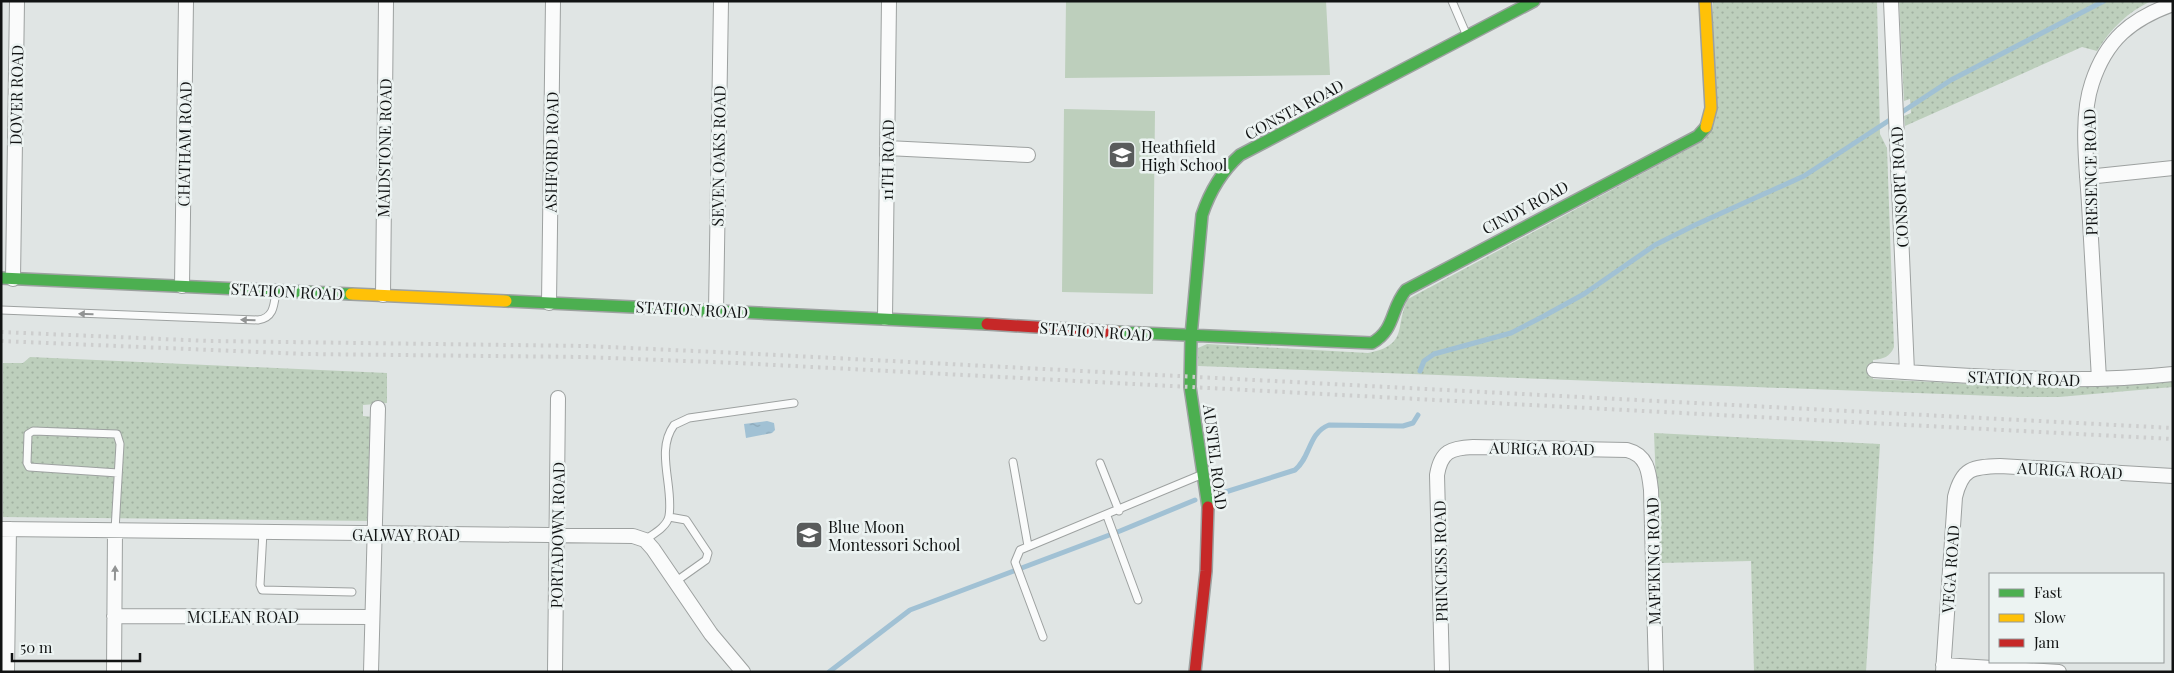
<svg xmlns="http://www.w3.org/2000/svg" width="2174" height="673" font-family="'Playfair Display',serif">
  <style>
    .grass { fill: url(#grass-dots) }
    .garden { fill: #bdcfbc }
    .water { fill: url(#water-ripples) }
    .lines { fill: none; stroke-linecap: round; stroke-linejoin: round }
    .stream { stroke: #a1c1d4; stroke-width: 5 }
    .lane-casing { stroke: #9da1a0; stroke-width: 9 }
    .street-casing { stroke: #9da1a0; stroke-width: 16 }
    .fast-casing { stroke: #9da1a0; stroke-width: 14 }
    .slow-casing { stroke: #9da1a0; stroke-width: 14 }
    .jam-casing { stroke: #9da1a0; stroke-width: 14 }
    .lane { stroke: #fafbfb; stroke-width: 7 }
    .street { stroke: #fafbfb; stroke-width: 14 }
    .fast { stroke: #4caf50; stroke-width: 11 }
    .slow { stroke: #ffc107; stroke-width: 11 }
    .jam { stroke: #c62828; stroke-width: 11 }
    .rail { stroke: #cdcece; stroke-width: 4; stroke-dasharray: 2.5 5; stroke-linecap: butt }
    .oneway { fill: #919393 }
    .labels { text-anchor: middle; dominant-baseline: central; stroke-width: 5; stroke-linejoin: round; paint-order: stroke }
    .street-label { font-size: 16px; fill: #111313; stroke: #ecf3f2 }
    .poi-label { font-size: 16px; fill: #111313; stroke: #ecf3f2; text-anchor: start }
  </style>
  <defs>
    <pattern id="grass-dots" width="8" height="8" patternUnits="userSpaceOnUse" patternTransform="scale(1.25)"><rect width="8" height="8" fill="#bdcfbc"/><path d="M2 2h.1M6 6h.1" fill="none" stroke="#a1b1a1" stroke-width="1.8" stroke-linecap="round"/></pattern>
    <pattern id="water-ripples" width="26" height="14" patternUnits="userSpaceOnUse" patternTransform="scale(1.25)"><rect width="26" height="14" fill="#a1c1d4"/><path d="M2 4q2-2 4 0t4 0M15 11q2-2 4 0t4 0" fill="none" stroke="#8aa5b5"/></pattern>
  </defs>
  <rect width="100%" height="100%" fill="#e0e5e4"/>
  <path class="grass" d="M1713 1H1877L1880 134 1887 148 1894 347C1890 357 1883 359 1873 360V379C1974 384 2073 391 2173 380V387L2059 397H2022L1198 366V348L1207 344 1368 353C1410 345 1394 325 1408 299L1705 140Z
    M1899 1H2151C2128 12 2110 29 2097 51L2082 47 1905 126 1904 116 1911 113 1910 99 1904 101Z
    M30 357 387 373V403L363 405V416L374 417V521L3 517V363H23Z
    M1654 433 1880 444 1866 672H1754L1751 561 1659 563Z"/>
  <path class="garden" d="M1066 1H1326L1330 75 1065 78Z
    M1064 109 1155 111 1153 294 1062 292Z"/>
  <path class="water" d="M767 421 774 423 775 430 772 433 746 438 744 424Z"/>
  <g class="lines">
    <path class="stream" d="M1420 371 1424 361 1434 354 1511 333 1544 316 1584 294 1655 245 1695 225 1804 176 1951 80 2104 1
      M1219 494 1295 470C1311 457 1308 433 1329 425L1403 426 1413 423 1418 415
      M829 672 910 610 1120 531 1195 500"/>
    <g class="lane-casing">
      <path id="lane" d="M1452 1 1467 36
        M1 310 258 320C274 318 274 305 276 291
        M1013 462 1028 546
        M1100 463 1119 511
        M1107 516 1138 600
        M669 517 686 520 708 553 706 560 675 582
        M115 530 120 444 117 434 33 431 28 434 27 463 29 467 118 473
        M263 532 260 585 262 590 352 592
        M645 540C653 534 667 527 669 516 674 486 655 451 674 425L689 418 794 403
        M1043 637 1015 562 1020 550 1203 474"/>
    </g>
    <g class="street-casing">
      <path id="street" d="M1891 1 1907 372
        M887 148 1028 155
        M2087 177 2173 168
        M13 279 17 1
        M182 286 186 1
        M383 295 386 1
        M549 303 553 1
        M716 311 721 1
        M885 318 889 1
        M1874 370C1974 376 2073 385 2173 374
        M2099 379C2096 321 2092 262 2089 204 2087 168 2080 118 2092 83 2106 40 2131 19 2173 4
        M1 529 633 536 645 540 653 549 711 634 743 672
        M114 616 372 617
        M1943 665 2059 672
        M7 672 9 529
        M114 672 115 530
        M371 672 378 408
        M555 672 558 398
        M1442 672 1437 475C1441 451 1451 448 1473 447L1627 450C1647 455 1649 471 1651 490L1656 672
        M1943 672 1955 497C1962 468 1972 467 2000 466L2173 476"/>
    </g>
    <g class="fast-casing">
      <path id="fast" d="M1 278 351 294
        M506 301 987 324
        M1118 332 1372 343C1396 329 1390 309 1406 290L1698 136 1706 127
        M1208 507 1190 387 1191 336 1202 215C1210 191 1221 172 1240 155L1534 1"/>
    </g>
    <g class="slow-casing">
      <path id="slow" d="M1705 1 1711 108 1706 127
        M351 294 506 301"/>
    </g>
    <g class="jam-casing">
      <path id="jam" d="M987 324 1118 332
        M1195 672 1206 571 1208 507"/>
    </g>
    <use href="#lane" class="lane"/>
    <use href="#street" class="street"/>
    <use href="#fast" class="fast"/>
    <use href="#slow" class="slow"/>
    <use href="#jam" class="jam"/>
    <path class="rail" d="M1 332 209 341 586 346 738 353 2173 428
      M1 341 305 354 584 357 737 363 2173 439"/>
  </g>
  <defs><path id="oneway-solid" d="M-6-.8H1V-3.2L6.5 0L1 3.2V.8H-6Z" transform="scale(1.25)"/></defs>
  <g class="oneway">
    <use href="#oneway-solid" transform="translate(86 314) rotate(-178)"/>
    <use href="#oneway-solid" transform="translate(248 320) rotate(-179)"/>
    <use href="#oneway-solid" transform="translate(115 573) rotate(-89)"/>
  </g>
  <defs>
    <g id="school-square" transform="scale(1.4375)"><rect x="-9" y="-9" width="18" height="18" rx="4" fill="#595c5c" stroke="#ecf3f2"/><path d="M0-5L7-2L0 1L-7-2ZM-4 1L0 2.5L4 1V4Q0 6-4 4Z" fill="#fff"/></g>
  </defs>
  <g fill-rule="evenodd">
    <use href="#school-square" x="1122" y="155"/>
    <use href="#school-square" x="809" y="535"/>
  </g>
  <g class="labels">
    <g class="street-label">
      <text transform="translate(16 95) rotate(-89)">DOVER ROAD</text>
      <text transform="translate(1294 109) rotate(-28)">CONSTA ROAD</text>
      <text transform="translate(184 144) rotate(-89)">CHATHAM ROAD</text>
      <text transform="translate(384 148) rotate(-89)">MAIDSTONE ROAD</text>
      <text transform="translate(551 152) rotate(-89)">ASHFORD ROAD</text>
      <text transform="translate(718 156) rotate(-89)">SEVEN OAKS ROAD</text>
      <text transform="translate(887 160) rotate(-89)">11TH ROAD</text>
      <text transform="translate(2090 172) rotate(-91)">PRESENCE ROAD</text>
      <text transform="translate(1899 187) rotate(-93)">CONSORT ROAD</text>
      <text transform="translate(1525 207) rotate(-28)">CINDY ROAD</text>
      <text transform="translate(287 291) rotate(3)">STATION ROAD</text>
      <text transform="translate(692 309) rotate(3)">STATION ROAD</text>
      <text transform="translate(1096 331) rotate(4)">STATION ROAD</text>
      <text transform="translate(2024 378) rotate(2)">STATION ROAD</text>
      <text transform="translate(1542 448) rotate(1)">AURIGA ROAD</text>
      <text transform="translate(1216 457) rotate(83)">AUSTEL ROAD</text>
      <text transform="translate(2070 470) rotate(3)">AURIGA ROAD</text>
      <text x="406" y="534">GALWAY ROAD</text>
      <text transform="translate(557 535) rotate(-89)">PORTADOWN ROAD</text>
      <text transform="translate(1440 561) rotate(-91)">PRINCESS ROAD</text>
      <text transform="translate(1653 561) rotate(-91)">MAFEKING ROAD</text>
      <text transform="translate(1950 569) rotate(-86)">VEGA ROAD</text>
      <text x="243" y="616">MCLEAN ROAD</text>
    </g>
    <g class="poi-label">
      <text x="1141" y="146">Heathfield<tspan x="1141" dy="18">High School</tspan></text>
      <text x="828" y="526">Blue Moon<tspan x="828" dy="18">Montessori School</tspan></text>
    </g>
  </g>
  <rect width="2174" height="673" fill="none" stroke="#111313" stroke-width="5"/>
  <rect x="1989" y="573" width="175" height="90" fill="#ecf3f2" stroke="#949999"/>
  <rect x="1999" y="589" width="25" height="8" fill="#4caf50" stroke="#949999"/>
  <text x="2034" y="598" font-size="15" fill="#111313">Fast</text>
  <rect x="1999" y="614" width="25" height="8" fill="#ffc107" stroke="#949999"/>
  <text x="2034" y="623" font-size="15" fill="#111313">Slow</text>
  <rect x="1999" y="639" width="25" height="8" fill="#c62828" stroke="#949999"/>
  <text x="2034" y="648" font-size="15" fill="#111313">Jam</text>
  <path d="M12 653v8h128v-8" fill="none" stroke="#111313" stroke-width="2.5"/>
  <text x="20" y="653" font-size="15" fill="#111313" stroke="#ecf3f2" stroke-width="4" paint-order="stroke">50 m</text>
</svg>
